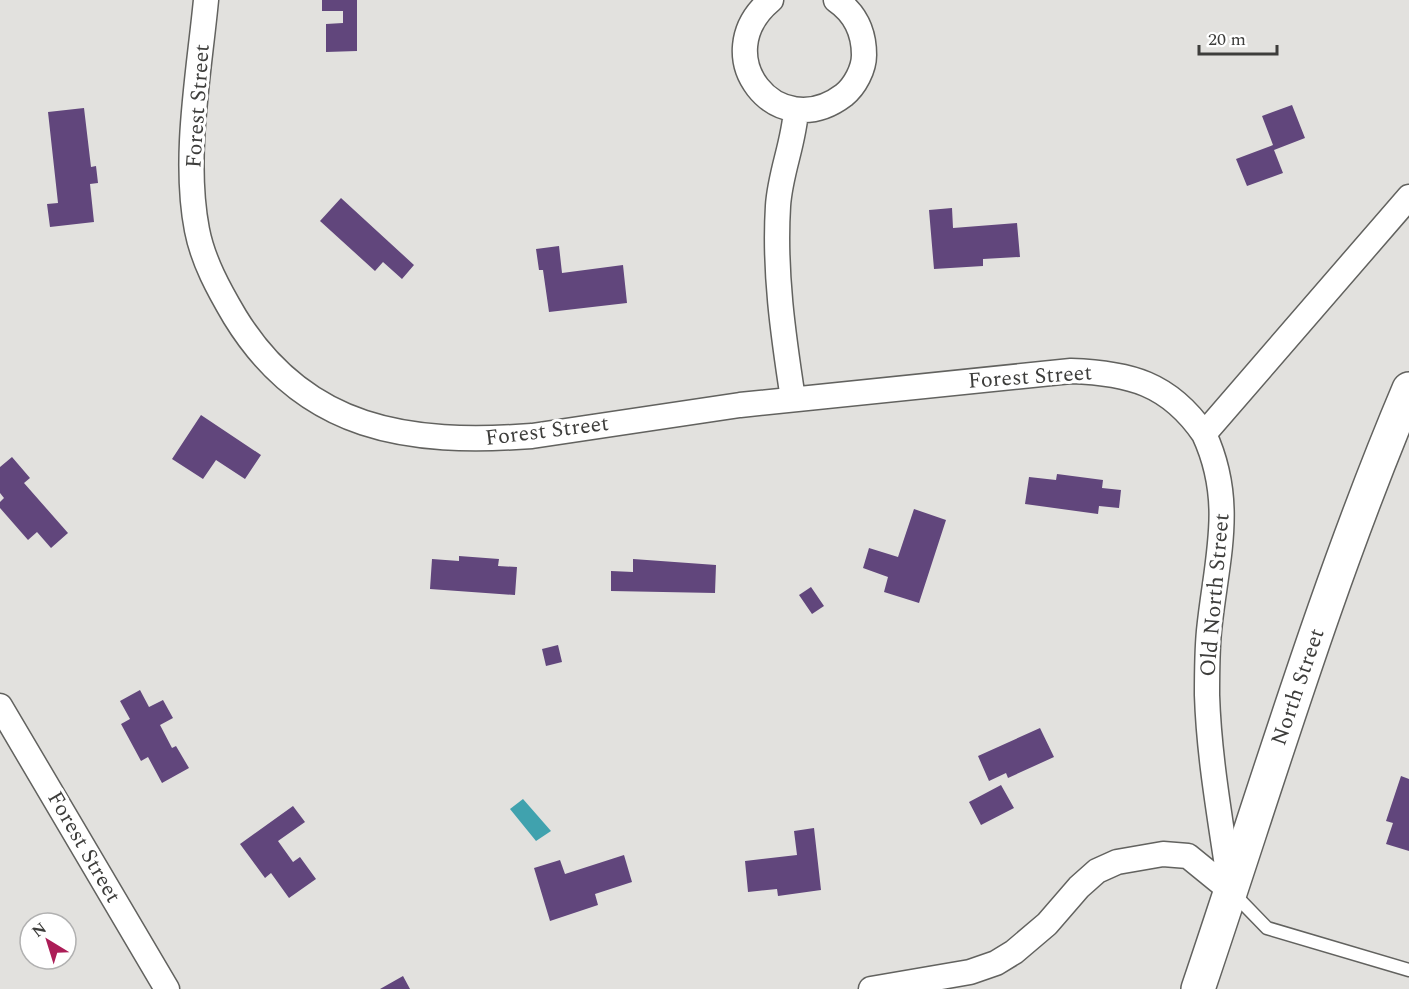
<svg xmlns="http://www.w3.org/2000/svg" width="1409" height="989" font-family="Spectral,serif">
  <style>
    .water { fill: #40a2ae }
    .building { fill: #61467c }
    .lines { fill: none; stroke-linecap: round; stroke-linejoin: round }
    .lane-casing { stroke: #62625f; stroke-width: 15 }
    .street-casing { stroke: #62625f; stroke-width: 27 }
    .secondary-casing { stroke: #62625f; stroke-width: 36 }
    .lane { stroke: #fff; stroke-width: 12 }
    .street { stroke: #fff; stroke-width: 24 }
    .secondary { stroke: #fff; stroke-width: 33 }
    .labels { text-anchor: middle; dominant-baseline: central; stroke-width: 6; stroke-linejoin: round; paint-order: stroke }
    .street-label { font-size: 22px; fill: #3d3d3b; stroke: #fff }
  </style>
  <rect width="100%" height="100%" fill="#e2e1de"/>
  <path class="water" d="M523 799 551 831 536 841 510 809Z"/>
  <path class="building" d="M322 0H357V51L326 52V24L343 23V11H322Z
    M1292 105 1305 138 1274 150 1283 173 1247 186 1236 159 1273 145 1262 116Z
    M84 108 91 167 96 166 98 183 90 184 94 222 50 227 47 204 58 203 48 112Z
    M341 198 414 265 402 279 383 262 375 271 320 221Z
    M952 208 953 228 1017 223 1020 257 983 259V266L934 269 929 210Z
    M559 246 562 273 623 265 627 303 549 312 543 270H539L536 249Z
    M201 415 261 455 245 479 216 460 203 479 172 459Z
    M12 457 30 478 24 483 68 533 51 548 37 532 28 540 0 508V502L4 498 0 493V467Z
    M1057 474 1103 480 1102 488 1121 490 1119 508 1099 506 1098 514 1025 504 1029 477 1056 480Z
    M914 509 946 520 919 603 884 592 888 577 863 568 869 548 898 557Z
    M459 556 499 559 498 566 517 567 515 595 430 589 432 559 459 561Z
    M633 559 716 565 715 593 611 591V571L633 572Z
    M811 587 824 606 812 614 799 595Z
    M558 645 562 662 546 666 542 649Z
    M140 690 149 707 163 700 173 718 160 725 172 748 176 746 189 768 162 783 148 757 141 761 121 724 130 719 120 701Z
    M1040 728 1054 757 1008 778 1006 773 989 781 978 756Z
    M1401 776 1409 779V851L1386 844 1393 823 1386 821Z
    M1001 785 1014 808 981 825 969 802Z
    M293 806 305 822 278 841 293 862 300 857 316 879 289 898 271 873 265 878 240 844Z
    M814 828 821 890 778 896 777 889 748 892 745 861 797 855 794 831Z
    M624 855 632 882 595 894 598 905 550 921 534 868 560 860 565 874Z
    M403 976 410 989H380Z"/>
  <g class="lines">
    <g class="lane-casing">
      <path id="lane" d="M1233 893 1267 928 1409 970"/>
    </g>
    <g class="street-casing">
      <path id="street" d="M206 0C199 73 183 158 197 230 203 261 219 290 235 317 305 431 409 445 532 436L740 405 1071 371C1129 373 1169 383 1204 434
        M771 0C705 55 777 146 844 95 855 86 864 69 864 55 864 32 855 13 836 0
        M793 399C783 334 774 271 778 206 780 173 794 143 796 110
        M0 706 167 989
        M1230 886C1221 823 1209 759 1207 695 1207 674 1207 652 1209 631 1216 560 1236 503 1204 434L1409 197
        M871 989 970 972 996 963 1014 952 1047 924 1079 887 1097 871 1117 862 1163 854 1188 856 1231 891"/>
    </g>
    <g class="secondary-casing">
      <path id="secondary" d="M1198 989C1266 788 1326 585 1409 389"/>
    </g>
    <use href="#lane" class="lane"/>
    <use href="#street" class="street"/>
    <use href="#secondary" class="secondary"/>
  </g>
  <g class="labels">
    <g class="street-label">
      <text transform="translate(198 106) rotate(-86)">Forest Street</text>
      <text transform="translate(1030 377) rotate(-4)">Forest Street</text>
      <text transform="translate(547 431) rotate(-7)">Forest Street</text>
      <text transform="translate(1215 595) rotate(-85)">Old North Street</text>
      <text transform="translate(1298 687) rotate(-71)">North Street</text>
      <text transform="translate(84 847) rotate(60)">Forest Street</text>
    </g>
  </g>
  <g transform="translate(48 941) rotate(322)"><circle r="28" fill="#ffffff" stroke="#b1b1b1" stroke-width="1.5"/>
  <path d="M0-4.5L10 22L0 15L-10 22Z" fill="#ac1d57"/>
  <text y="-9" font-size="16" font-weight="bold" text-anchor="middle" fill="#3d3d3b">N</text>
  </g>
  <path d="M1199 45v9h78v-9" fill="none" stroke="#3d3d3b" stroke-width="3"/>
  <text x="1208" y="45" font-size="18" fill="#3d3d3b" stroke="#ffffff" stroke-width="4.5" paint-order="stroke">20 m</text>
</svg>
